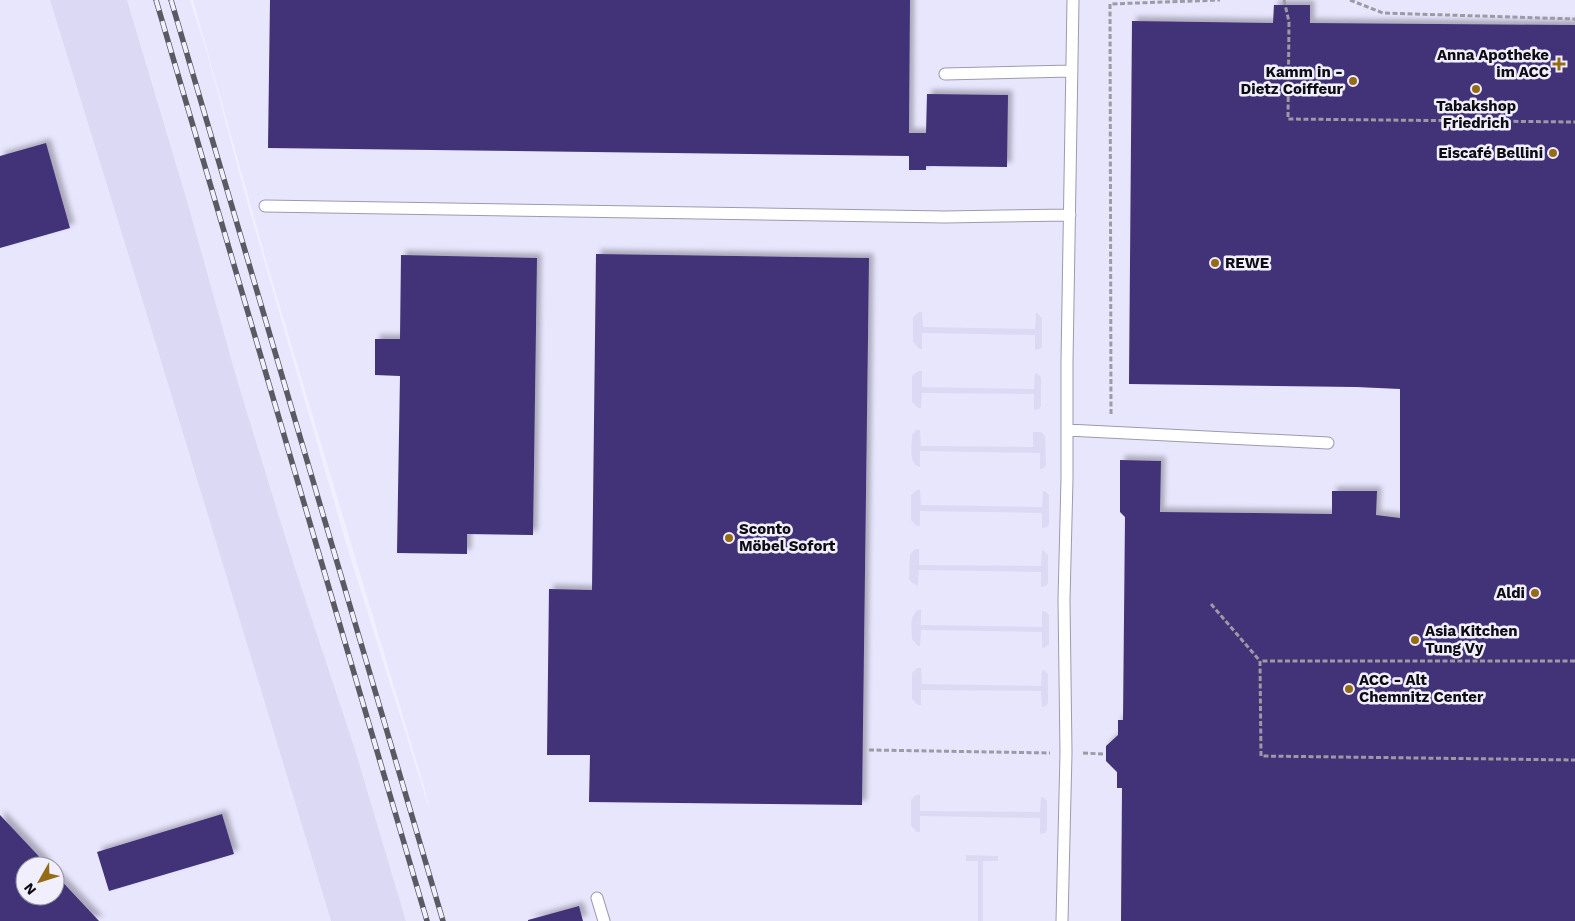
<svg xmlns="http://www.w3.org/2000/svg" width="1575" height="921" font-family="'Work Sans',sans-serif">
  <style>
    .built { fill: #e8e6fd; fill-rule: evenodd }
    .green { fill: #dcd9f5 }
    .building { fill: #423278; filter: url(#shadow) }
    .lines { fill: none; stroke-linecap: round; stroke-linejoin: round }
    .service-casing { stroke: #9c9aae; stroke-width: 13 }
    .path { stroke: #9b9aa5; stroke-width: 3; stroke-dasharray: 5 2.5; stroke-linecap: butt }
    .service { stroke: #fff; stroke-width: 11 }
    .rail-casing { stroke: #5b5a63; stroke-width: 5.5 }
    .rail { stroke: #f1effd; stroke-width: 4; stroke-dasharray: 11; stroke-linecap: butt }
    .poi-dot { fill: #946c15; stroke: #f1effd; stroke-width: 2 }
    .labels { text-anchor: middle; dominant-baseline: central; stroke-width: 5; stroke-linejoin: round; paint-order: stroke }
    .poi-label { font-size: 15px; font-weight: bold; fill: #0d0c13; stroke: #f1effd; text-anchor: end }
  </style>
  <defs>
    <filter id="shadow"><feDropShadow dx="4.5" dy="-4.5" stdDeviation="2.5" flood-color="#0004"/></filter>
  </defs>
  <rect width="100%" height="100%" fill="#f1effd"/>
  <path class="built" d="M0 0H50L158 351 331 921H0ZM25 866H55V896H25Z
    M127 0H190L208 56 244 191 349 553 430 811 425 790 268 267 193 0H1575V921H406L354 746 295 568 238 383 188 204Z"/>
  <path class="green" d="M50 0H127L188 204 238 383 295 568 354 746 406 921H331L158 351Z
    M919 312H922L923 327 1035 329 1036 313H1037L1042 318V346L1040 349 1035 350V335L922 333V349H919L913 342V317Z
    M918 371H922V387L1034 389 1035 373H1036L1041 377V406L1039 409 1034 410V394L922 393 921 408H918L912 402V376Z
    M916 430H920L921 446 1033 447V432H1041L1045 436 1046 465 1044 468 1040 469V453L920 451V467C908 464 912 445 912 435Z
    M917 490H920L921 505 1042 507 1043 491H1045L1049 495V524L1047 527 1042 528V513L920 511V526H917L911 520V495Z
    M915 549H919V565L1041 566 1042 550H1043L1048 555V583L1046 586 1041 587V572L919 570 918 586 912 583 909 579 910 554Z
    M921 609V625L1042 627V611L1046 612 1049 615V644L1046 647 1042 648V632L921 630 920 646H918L912 639C912 628 908 613 921 609Z
    M917 668H921L922 684 1041 686 1042 670H1044L1048 674V703L1046 706 1042 707 1041 691 921 690V705H918L912 699V673Z
    M916 795H920V811L1040 812 1041 797H1043L1047 801V830L1045 833 1040 834V818L920 816V832H917L911 826V800Z
    M966 855 998 856V861H983V921H978V861H966Z"/>
  <path class="building" d="M270 0H910L909 133H926L927 94 1008 95 1007 167 926 166V170H909V156L268 148Z
    M1274 5H1310V23L1575 25V921H1121L1122 788H1117V772L1106 761V746L1118 735V720H1123L1125 517 1120 512V460L1161 461 1160 512 1332 514V491H1377L1376 515 1400 518V389L1356 387 1129 384 1132 21 1273 23Z
    M46 143 70 228 0 248V156Z
    M596 254 869 258 862 805 589 802 590 755H547L549 589 592 590Z
    M401 255 537 258 533 535 467 534V554L397 553 400 376 375 375V339H400Z
    M222 814 234 854 109 891 97 852Z
    M0 815 48 866H25V896H55V874L99 921H0Z
    M579 906 583 921H528V920Z"/>
  <g class="lines">
    <g class="service-casing">
      <path id="service" d="M945 74 1072 71
        M265 206 945 217 1070 215
        M1067 430 1328 443
        M597 898 604 921
        M1062 921 1066 753 1064 600 1067 479V362L1073 0"/>
    </g>
    <path class="path" d="M1284 0 1289 22 1288 119 1575 122
      M1350 0 1383 13 1575 19
      M1111 414 1110 4 1220 0
      M1211 604 1260 661
      M1575 661H1260L1261 756 1575 760
      M869 750 1050 753
      M1083 753 1103 754"/>
    <use href="#service" class="service"/>
    <g class="rail-casing">
      <path id="rail" d="M156 0 427 921
        M171 0 443 921"/>
    </g>
    <use href="#rail" class="rail"/>
  </g>
  <g class="poi-dot">
    <path d="M1556.5 56.5h5v5h5v5h-5v5h-5v-5h-5v-5h5z"/>
    <circle cx="1353" cy="81" r="5"/>
    <circle cx="1476" cy="89" r="5"/>
    <circle cx="1553" cy="153" r="5"/>
    <circle cx="1215" cy="263" r="5"/>
    <circle cx="729" cy="538" r="5"/>
    <circle cx="1535" cy="593" r="5"/>
    <circle cx="1415" cy="640" r="5"/>
    <circle cx="1349" cy="689" r="5"/>
  </g>
  <g class="labels">
    <g class="poi-label">
      <text x="1549" y="55">Anna Apotheke<tspan x="1549" dy="17">im ACC</tspan></text>
      <text x="1343" y="72">Kamm in -<tspan x="1343" dy="17">Dietz Coiffeur</tspan></text>
      <text x="1476" y="106" text-anchor="middle">Tabakshop<tspan x="1476" dy="17">Friedrich</tspan></text>
      <text x="1543" y="153">Eiscafé Bellini</text>
      <text x="1225" y="263" text-anchor="start">REWE</text>
      <text x="739" y="529" text-anchor="start">Sconto<tspan x="739" dy="17">Möbel Sofort</tspan></text>
      <text x="1525" y="593">Aldi</text>
      <text x="1425" y="631" text-anchor="start">Asia Kitchen<tspan x="1425" dy="17">Tung Vy</tspan></text>
      <text x="1359" y="680" text-anchor="start">ACC - Alt<tspan x="1359" dy="17">Chemnitz Center</tspan></text>
    </g>
  </g>
  <g transform="translate(40 881) rotate(231)"><circle r="24" fill="#f1effd" stroke="#96949f"/>
  <path d="M0-4L9 19L0 12L-9 19Z" fill="#946c15"/>
  <text y="-8" font-size="14" font-weight="bold" text-anchor="middle" fill="#0d0c13">N</text>
  </g>
</svg>
